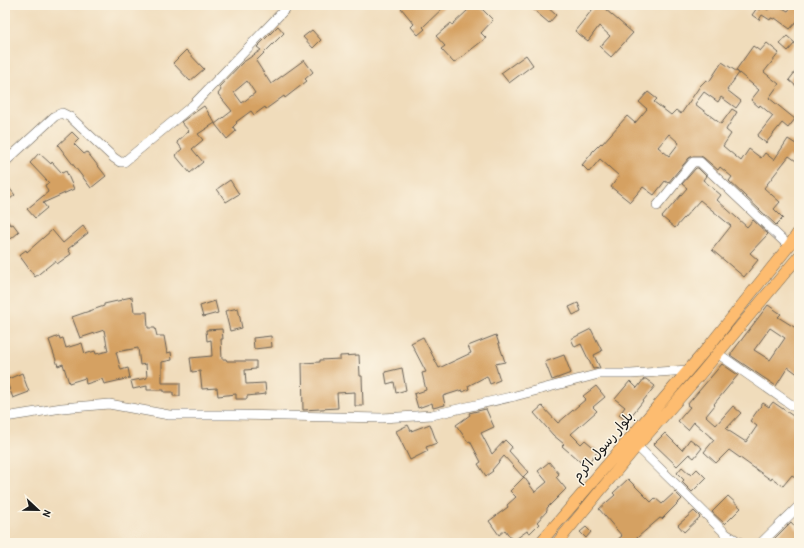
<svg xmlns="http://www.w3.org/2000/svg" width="804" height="548" font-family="'Patrick Hand','Playpen Sans Arabic',sans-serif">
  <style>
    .building { fill: #d5a162; fill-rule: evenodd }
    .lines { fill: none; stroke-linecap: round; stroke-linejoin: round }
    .minor-casing { stroke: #665f54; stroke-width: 10 }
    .major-casing { stroke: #665f54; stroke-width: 12 }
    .minor { stroke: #fff; stroke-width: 9 }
    .major { stroke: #fdbc6f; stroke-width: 11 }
    .labels { text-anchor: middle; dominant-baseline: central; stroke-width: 3; stroke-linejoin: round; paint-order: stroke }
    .street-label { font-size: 14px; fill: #1c1c1c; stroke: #fcf5e5 }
  </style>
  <rect width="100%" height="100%" fill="#fcf5e5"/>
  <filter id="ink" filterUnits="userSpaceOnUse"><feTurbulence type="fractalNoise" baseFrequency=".025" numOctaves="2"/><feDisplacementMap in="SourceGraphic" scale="8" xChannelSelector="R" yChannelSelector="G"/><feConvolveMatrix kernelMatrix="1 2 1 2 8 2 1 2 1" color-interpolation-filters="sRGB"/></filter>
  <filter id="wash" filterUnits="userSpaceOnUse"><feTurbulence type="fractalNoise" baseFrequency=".012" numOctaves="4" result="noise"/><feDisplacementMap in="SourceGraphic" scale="16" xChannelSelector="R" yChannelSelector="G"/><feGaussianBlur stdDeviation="0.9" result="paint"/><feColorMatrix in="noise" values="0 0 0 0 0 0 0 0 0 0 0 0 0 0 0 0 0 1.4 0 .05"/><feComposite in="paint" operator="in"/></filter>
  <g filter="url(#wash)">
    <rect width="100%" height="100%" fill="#f0dcbb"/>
    <g id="blocks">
      <path class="building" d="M405 5H446L423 27 425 29 418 35 411 27 414 24 401 8Z
        M463 5H478L493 20 481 33 486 38 454 63 441 49 445 46 436 36 451 23 452 25 468 10Z
        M528 5H545L556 15 549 23Z
        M596 5H609L605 9 633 33 611 57 600 47 610 36 599 26 588 41 575 31Z
        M761 5 768 10 771 5H777L788 11 793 5H799V19L790 29 775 18 774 19 771 18 770 20 762 15 759 20 752 15 757 8 759 10Z
        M278 26 284 33 256 61 271 84 304 60 313 72 305 79 307 81 285 98 284 96 266 109 265 107 254 115 251 111 236 122 237 123 233 127 236 131 227 139 215 124 232 111 218 94 221 90 219 87 242 63 261 50 257 47ZM247 81 255 93 242 103 234 92Z
        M312 30 321 40 313 48 303 37Z
        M787 36 795 43 788 51 780 44Z
        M767 43 779 53 764 72 779 84 769 98 795 119 788 128 782 123 766 143 757 136 773 116 760 105 759 107 751 100 759 90 739 73 727 90 741 101 736 108 721 97 718 102 704 92 695 104 721 124 732 109 737 112 727 128 726 130 731 134 723 146 741 161 749 149 761 158 765 153 774 160 788 139 799 146V163L789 156 764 188 780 202 774 209 783 218 776 225 729 181 732 177 720 167 718 170 704 158 701 156H693L689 158 668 183 665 181 654 195 643 187 630 202 611 187 619 176 600 159 589 172 582 165 592 153V152L601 143 602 144 627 116 635 123 647 109 639 102 648 92 657 99 654 102 671 115 676 110 681 114 700 86 706 80 709 82 722 62 739 73 736 70 753 46 760 51ZM669 134 679 143 669 156 658 147Z
        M186 50 204 69 190 81 173 63Z
        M526 55 533 65 509 83 501 73Z
        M799 67V82L796 86 789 80Z
        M204 106 215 123 198 134 203 140 192 149 203 162 190 173 175 155 182 149 177 142 189 131 181 122Z
        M72 132 79 139 74 144 84 154 87 152 106 176 91 188 58 145Z
        M39 153 51 164 52 162 62 173 66 171 74 189 43 203 47 208 35 218 27 209 48 192 45 185 49 183 30 163Z
        M696 168H698L706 176 703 180 721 195 717 200 747 227 753 220 768 234 750 253 758 260 744 277 712 250 731 226 700 200 675 228 662 217 687 188 682 184Z
        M230 180 239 194 226 202 217 189Z
        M5 183 15 195 5 203Z
        M5 218 11 225 13 224 19 232 11 239 5 233Z
        M83 226 88 233 68 249 71 254 57 264 55 261 35 277 19 255 26 250 27 252 52 230 63 243Z
        M132 297 134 312H147L148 328H155L157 336H164L167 353 171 352 172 360 162 362V383H180V396H173V392H164V390H147V386L133 389 131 381 147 378 146 364 140 365 138 348 116 352 121 370 128 368 130 378 104 384 102 379 86 384 85 378 69 383 63 364 58 366 49 340 59 336 60 339 63 338 66 348 82 343 85 354 95 351 96 354 108 351 104 330 80 338 72 317 104 306V304L122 300V299Z
        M215 301 218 313 203 317 200 306Z
        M578 303 581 311 573 315 569 307Z
        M768 305 781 314 778 317 799 330V375L788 367 776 386 730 355ZM770 328 785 338 770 360 754 350Z
        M238 308 242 328 230 331 225 311Z
        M222 329 223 339H221L222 359H226L227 361H256V369L245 370 246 384 265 383 266 394 247 396V399H236V394L218 396 217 388 202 389 200 371 192 372 190 358 212 356 211 340 207 341 206 330Z
        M591 329 602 351 594 355 600 368 593 369 581 344 575 347 571 339Z
        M496 335 505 362 495 364 500 380 490 384 487 376 468 386 469 389 463 392 462 390 443 396 445 405 433 408 432 403 418 408 414 394 426 390 422 373 426 372 411 343 423 337 439 368 471 353 468 346Z
        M271 336 272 347 254 349 253 338Z
        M359 355 360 376H362L363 406H355V392L337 393 338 408 303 410 302 363 320 362V360L340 359V356Z
        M564 355 571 373 552 380 545 362Z
        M722 364 738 375 714 404 715 405 706 416 716 425 733 406 741 413 726 429 746 442 757 426 750 421 763 403 769 407 773 402 793 416 795 414 799 413V480L792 475 783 486 772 478 771 480 729 450 716 463 704 452 714 440 694 422 688 430 678 421 690 407 687 405Z
        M402 368 406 390 396 393 394 382 387 384 385 372Z
        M22 373 29 392 13 398 6 380Z
        M644 379H646L655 386 627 421 619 415 625 407 615 399 630 381 637 388Z
        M596 386 605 397 593 407 597 411 571 434 581 444 585 440 598 451 585 466 562 446 564 444 553 435 534 413 542 406 558 423 586 399 583 396Z
        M486 409 494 427 481 433 492 454 505 440 512 447 509 451 528 472 523 477 504 456 492 470 493 471 486 476 478 464 481 462 470 441 468 442 456 425 470 415 469 413Z
        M430 424 437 443 426 447 428 451 410 460 396 431 408 425 411 431Z
        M665 433 682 450 690 439 702 448 694 458 689 454 677 466 654 444Z
        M549 462 559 474 556 477 566 489 547 508V511L537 522 539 524 530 533 527 531 513 541 505 530 499 535 489 521 508 507 507 505 516 497 510 491 524 477 535 492 547 482 538 471Z
        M682 467 691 475 697 469 706 478 692 492 682 482 684 480 677 473Z
        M628 479 651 502 655 498 662 504 675 492 682 499 662 519 660 518 631 543H613L622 536 599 509 615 495 613 493Z
        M728 496 741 508 725 524 712 512Z
        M694 511 700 517 684 532 678 525Z
        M791 522 799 531V537L793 543H770Z
        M586 527 591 532 586 538 580 532Z"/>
    </g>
  </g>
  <g filter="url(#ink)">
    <use href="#blocks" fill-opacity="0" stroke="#665f54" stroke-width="1"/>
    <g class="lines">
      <g class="minor-casing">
        <path id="minor" d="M5 162 55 116 62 113 70 117 114 158 120 162H124L193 105 289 5
          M657 206 693 162H700L789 246
          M717 353 796 408 799 404
          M5 417 62 408 109 404 169 415H234L382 418 432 415 515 396 599 374H631L688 370
          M637 446 726 534 741 543
          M761 543 799 506"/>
      </g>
      <g class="major-casing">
        <path id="major" d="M540 543 709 346 789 246 799 231
          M557 543 637 446 698 377 799 256"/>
      </g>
      <use href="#minor" class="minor"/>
      <use href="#major" class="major"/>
    </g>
  </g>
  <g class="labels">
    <g class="street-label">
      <text transform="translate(602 446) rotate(-50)">بلوار رسول اکرم</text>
    </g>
  </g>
  <rect width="804" height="548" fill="none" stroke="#fcf5e5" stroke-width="20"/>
  <g transform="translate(38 510) rotate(112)" stroke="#fcf5e5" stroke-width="3" paint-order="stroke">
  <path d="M0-3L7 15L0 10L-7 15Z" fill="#1c1c1c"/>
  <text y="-6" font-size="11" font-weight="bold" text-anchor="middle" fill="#1c1c1c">N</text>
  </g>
</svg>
